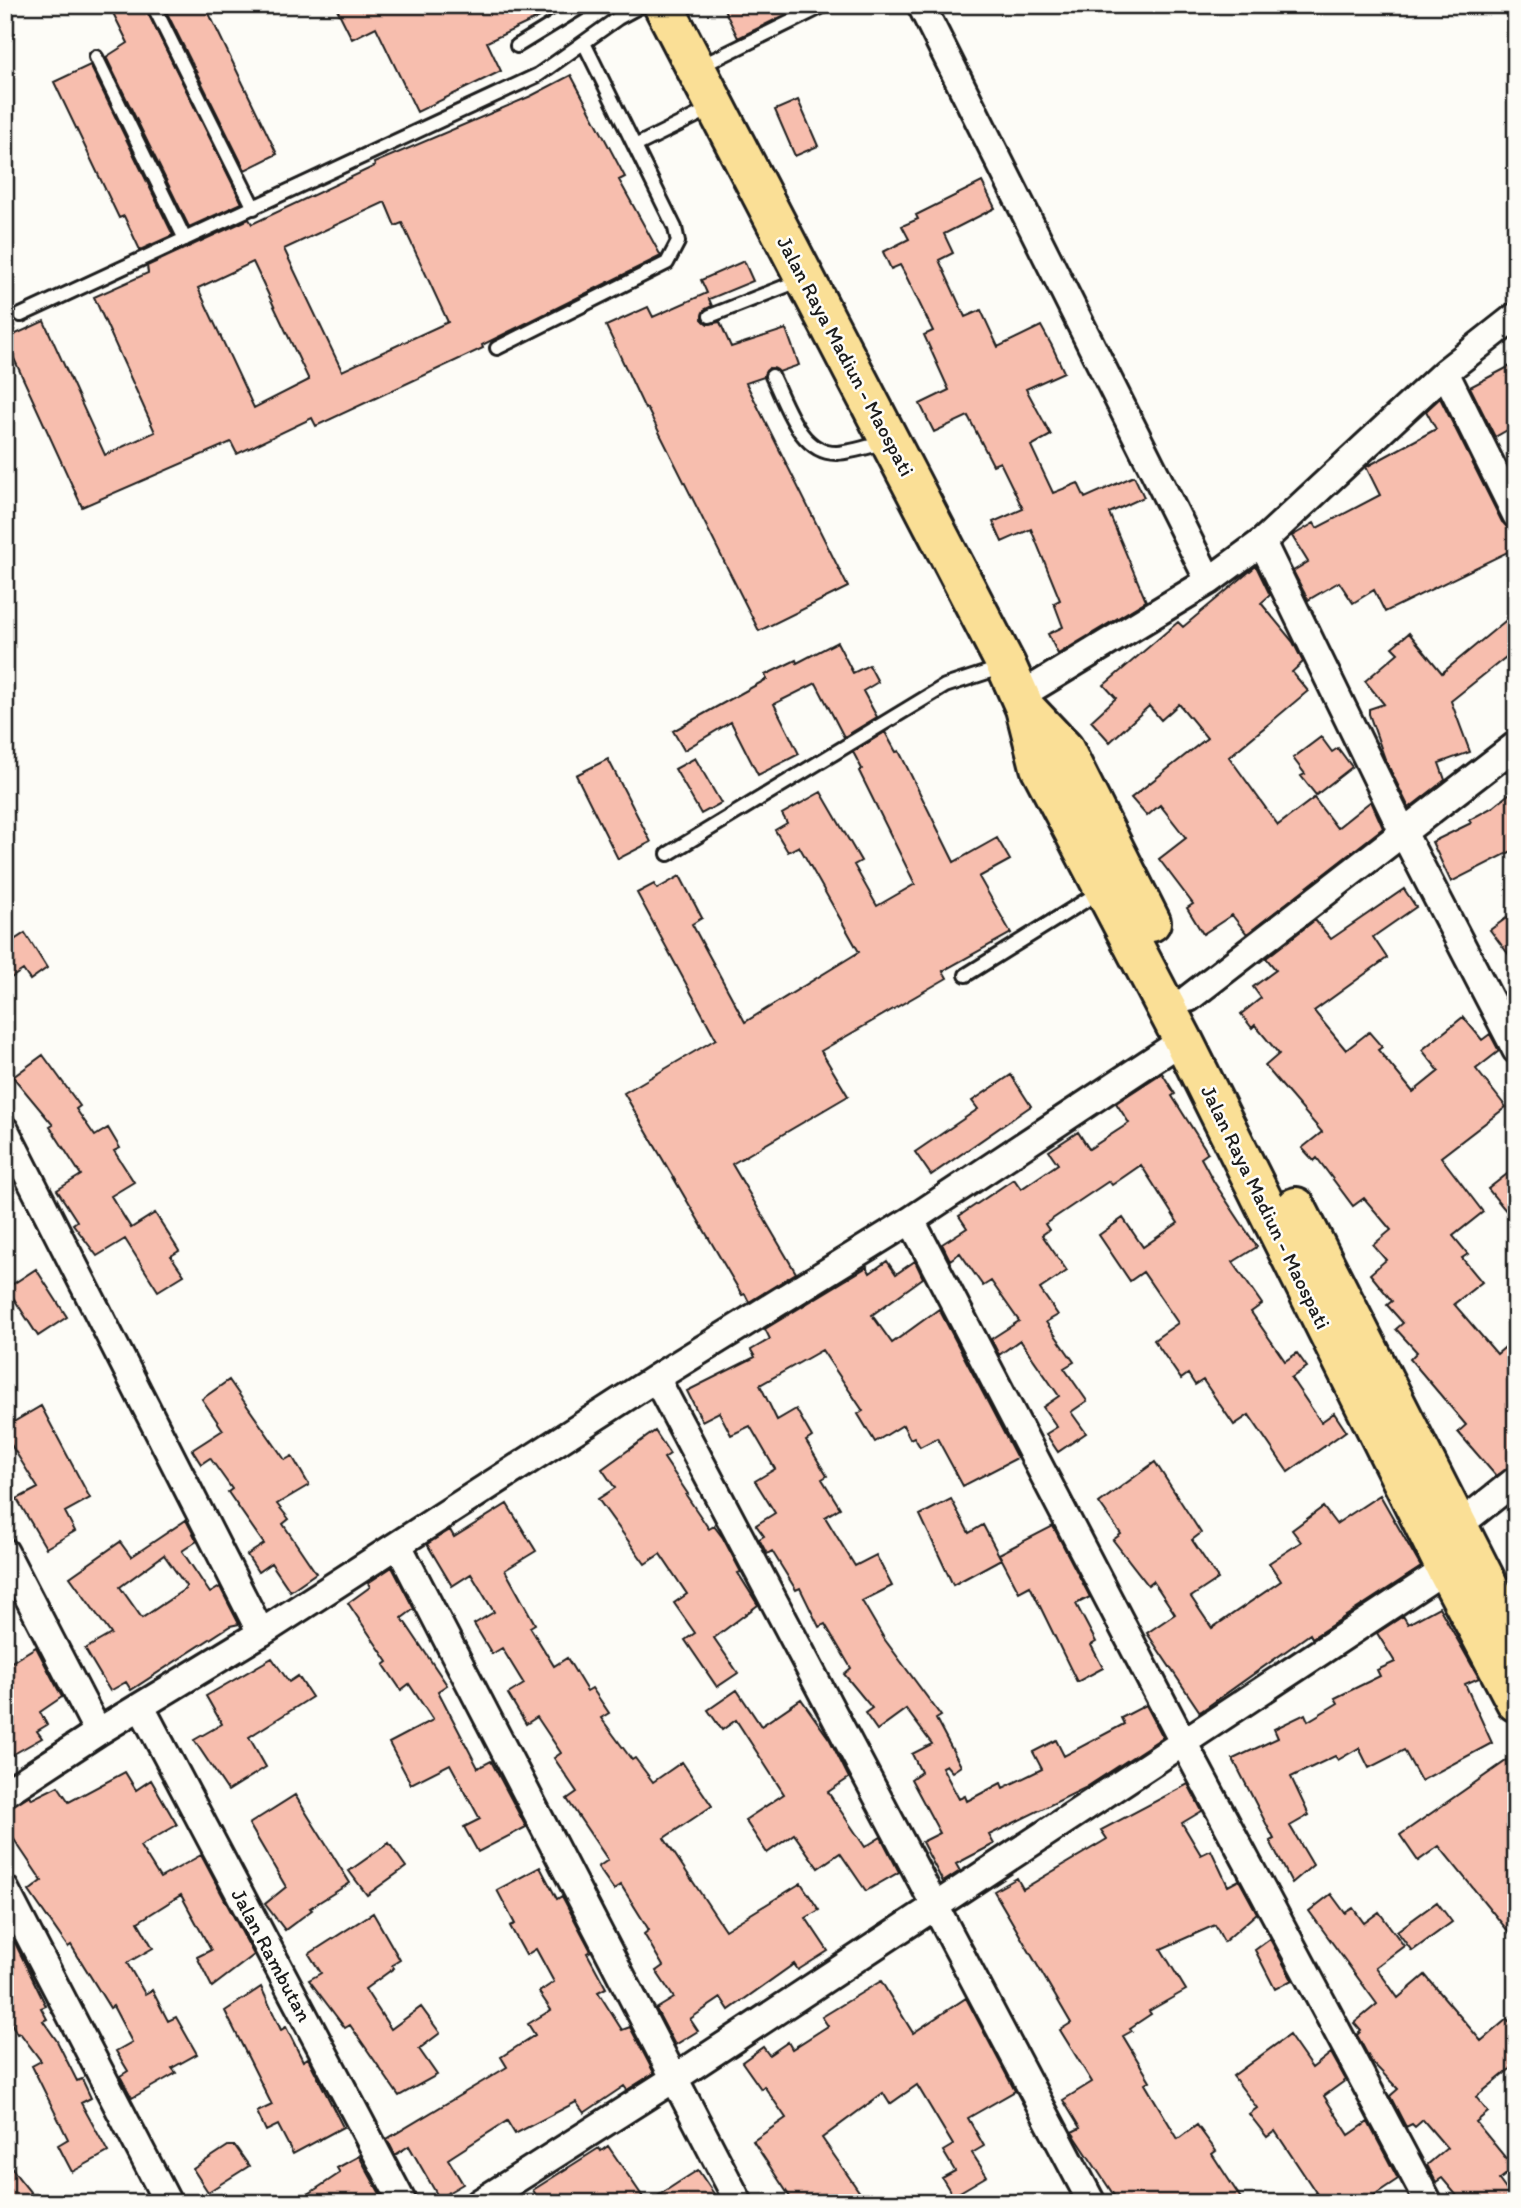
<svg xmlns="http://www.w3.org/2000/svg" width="1521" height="2208" font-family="Itim,sans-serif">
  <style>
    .building { fill: #f7beae; stroke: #1c1c1c; stroke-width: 2; fill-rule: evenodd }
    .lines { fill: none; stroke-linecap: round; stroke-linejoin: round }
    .service-casing { stroke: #1c1c1c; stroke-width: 18 }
    .minor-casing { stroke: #1c1c1c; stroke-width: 32 }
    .trunk-casing { stroke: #1c1c1c; stroke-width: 44 }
    .service { stroke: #fdfcf7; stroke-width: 12 }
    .minor { stroke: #fdfcf7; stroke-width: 26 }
    .trunk { stroke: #fadf96; stroke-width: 38 }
    .labels { text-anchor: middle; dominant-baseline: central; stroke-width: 5; stroke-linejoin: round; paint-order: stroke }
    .street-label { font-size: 21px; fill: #1c1c1c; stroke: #fdfcf7 }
  </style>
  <rect width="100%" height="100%" fill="#fdfcf7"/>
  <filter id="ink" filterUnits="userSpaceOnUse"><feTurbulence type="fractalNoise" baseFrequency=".0143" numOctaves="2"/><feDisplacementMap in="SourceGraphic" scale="14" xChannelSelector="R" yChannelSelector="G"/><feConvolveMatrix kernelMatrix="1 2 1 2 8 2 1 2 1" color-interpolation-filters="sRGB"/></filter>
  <g filter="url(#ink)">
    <path class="building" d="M109 5H144L242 203 189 227 106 57 128 43Z
      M163 5H205L277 154 245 170Z
      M335 5H565L487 42 501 71 417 112 376 27 352 39Z
      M722 5H805L738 38Z
      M90 65 173 235 140 250 124 216 119 218 54 82Z
      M571 75 625 177 619 180 661 256 482 345 483 348 316 426 312 418 237 454 231 442 82 507 5 339 44 321 105 455 155 432 94 297 148 273 147 266 249 219 252 224 375 166 374 163 531 96ZM385 202 395 226 402 223 448 322 342 371 284 249ZM253 262 309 380 254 408 198 288Z
      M798 100 818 146 795 156 775 110Z
      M982 182 995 208 944 234 953 253 939 260 965 317 981 310 998 347 1041 326 1052 346 1064 372 1026 389 1051 435 1031 446 1053 493 1078 483 1085 498 1134 476 1144 497 1109 513 1146 601 1058 654 1048 634 1063 627 1054 603 1060 600 1031 529 1002 542 993 522 1023 509 1000 462 993 465 968 416 934 432 920 404 949 390 924 335 933 331 906 276 900 265 891 269 883 252 909 239 902 226 918 219 916 215Z
      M744 261 753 281 709 299 712 306 704 310 702 319 708 324 720 322 731 347 786 329 799 365 779 372 769 368 764 377 746 383 848 587 759 631 647 408 645 409 606 326 648 307 653 317 707 293 701 280Z
      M1516 363V425L1495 437 1470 387Z
      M1440 398 1502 522 1516 531V548L1385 612 1374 590 1353 603 1339 582 1308 600 1293 571 1308 562 1292 536 1314 523 1317 528 1380 495 1366 467 1436 429 1426 411Z
      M1256 566 1270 595 1261 603 1293 642 1303 662 1292 672 1308 691 1229 757 1278 825 1314 798 1337 828 1371 801 1383 828 1247 934 1232 915 1203 934 1187 908 1193 904 1159 859 1186 838 1160 805 1147 816 1131 798 1207 738 1179 704 1161 720 1149 706 1110 742 1091 721 1116 698 1104 685 1178 622 1183 627Z
      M1516 612V649L1451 701 1470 752 1439 763 1445 780 1409 808 1385 759 1369 714V709L1384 704 1365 681 1398 653 1392 647 1409 633 1442 673Z
      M837 642 853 673 869 665 878 682 863 691 877 717 844 737 816 683 774 704 799 754 758 775 731 722 684 750 673 731 767 679 765 675 796 660 797 663Z
      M885 732 896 752 899 751 954 862 997 838 1010 860 979 877 1011 933 943 971 947 978 821 1051 848 1096 732 1164 796 1273 749 1302 745 1294 742 1295 624 1093 716 1039 637 893 654 884 657 889 680 876 702 918 692 924 745 1022 859 952 799 846 788 852 775 830 787 823 782 814 821 792 861 861 854 865 877 906 915 884 859 771 862 769 853 752Z
      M1321 737 1332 752 1338 748 1352 767 1316 795 1301 776 1305 774 1293 758Z
      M695 758 721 803 701 814 675 769Z
      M608 759 651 842 618 859 576 775Z
      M1516 788V849L1451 882 1432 842 1471 823 1469 820 1493 807Z
      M1404 889 1416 907 1373 937 1387 958 1314 1011 1346 1050 1369 1032 1382 1047 1378 1050 1413 1092 1439 1071 1422 1050 1463 1017 1482 1040 1490 1034 1499 1051 1476 1069 1506 1107 1441 1157 1483 1212 1453 1236 1468 1254 1462 1258 1482 1282 1454 1304 1497 1354 1516 1338V1465L1496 1476 1458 1432 1466 1425 1410 1359 1417 1352 1396 1329 1403 1323 1387 1305 1392 1301 1370 1274 1386 1260 1373 1245 1391 1230 1364 1198 1353 1206 1317 1158 1314 1161 1302 1148 1322 1132 1265 1066 1279 1054 1255 1025 1252 1028 1241 1014 1261 998 1253 987 1276 970 1266 958 1315 920 1331 939Z
      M1516 911V964L1490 930Z
      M25 933 47 968 30 980 23 970 5 982V946Z
      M43 1055 80 1106 76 1109 95 1136 108 1128 120 1148 114 1151 134 1182 111 1196 131 1228 155 1213 179 1251 171 1256 184 1275 158 1291 125 1239 97 1256 73 1224 77 1221 57 1190 81 1175 50 1127 53 1125 13 1077Z
      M1162 1073 1175 1094 1172 1096 1208 1153 1201 1158 1214 1182 1257 1247 1233 1262 1262 1304 1251 1312 1285 1361 1297 1353 1307 1367 1291 1378 1321 1422 1334 1413 1346 1431 1288 1472 1249 1415 1234 1425 1203 1380 1195 1385 1188 1374 1181 1379 1154 1340 1178 1323 1143 1272 1130 1281 1099 1235 1123 1218 1143 1247 1178 1223 1141 1165 1112 1185 1109 1181 1045 1224 1049 1230 1042 1235 1067 1271 1040 1289 1058 1315 1046 1322 1074 1362 1064 1368 1087 1401 1071 1412 1086 1433 1058 1452 1046 1434 1057 1427 1043 1407 1059 1396 1020 1340 999 1355 991 1339 1019 1321 991 1281 983 1286 960 1253 950 1260 942 1244 967 1228 959 1216 1014 1179 1021 1189 1058 1164 1049 1151 1078 1132 1089 1149 1129 1123 1116 1103Z
      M1011 1075 1031 1106 931 1175 915 1152 978 1109 972 1101Z
      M1516 1167V1223L1488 1189Z
      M887 1261 896 1274 915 1261 923 1278 872 1315 892 1343 939 1309 1017 1458 963 1486 937 1438 920 1447 914 1437 910 1439 903 1425 875 1442 858 1414 863 1411 822 1350 760 1385 777 1420 796 1409 812 1437 806 1441 827 1476 822 1479 840 1508 825 1517 855 1566 876 1555 892 1586 862 1601 885 1640 941 1716 936 1719 961 1766 952 1772 946 1765 942 1767 959 1799 965 1796 967 1801 1001 1783 1003 1788 1042 1769 1033 1752 1056 1740 1064 1756 1124 1724 1121 1718 1146 1705 1163 1737 1085 1788 989 1835 994 1844 956 1864 960 1871 943 1882 922 1842 940 1833 911 1779 921 1772 912 1754 932 1744 906 1709 877 1730 865 1713 872 1708 844 1674 851 1668 825 1624 819 1627 800 1588 796 1590 772 1551 767 1554 759 1539 764 1536 756 1525 775 1513 755 1481 775 1469 750 1426 731 1435 719 1412 702 1421 687 1391 755 1357 751 1350 770 1339 765 1329 867 1267 870 1273Z
      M36 1269 67 1317 38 1336 7 1288Z
      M229 1380 285 1460 292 1456 309 1485 277 1504 289 1519 283 1524 316 1573 290 1591 271 1563 258 1572 247 1555 264 1544 228 1492 232 1489 210 1458 201 1464 192 1450 223 1430 202 1399Z
      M41 1406 90 1498 65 1512 75 1531 46 1548 17 1499 38 1488 5 1435V1427Z
      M655 1431 670 1454 664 1458 688 1494 686 1495 709 1529 714 1526 723 1538 741 1572 738 1573 758 1605 714 1638 738 1673 717 1687 685 1640 695 1633 674 1603 687 1594 660 1554 645 1564 598 1499 615 1488 602 1469Z
      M1155 1462 1201 1533 1192 1540 1218 1579 1191 1597 1212 1628 1281 1581 1269 1563 1301 1542 1292 1530 1323 1507 1336 1524 1380 1495 1421 1567 1312 1638 1310 1634 1200 1712 1147 1633 1175 1614 1153 1581 1148 1585 1113 1540 1121 1534 1099 1503Z
      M951 1499 969 1533 983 1525 1001 1559 953 1585 920 1515Z
      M507 1504 536 1551 505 1570 535 1624 530 1627 554 1666 567 1658 587 1691 592 1688 609 1713 601 1718 632 1760 635 1758 653 1782 682 1762 712 1806 664 1838 725 1930 801 1883 819 1910 806 1918 828 1951 798 1970 794 1964 729 2010 721 1998 690 2019 698 2031 675 2045 656 2009 674 1998 656 1971 663 1966 644 1934 649 1930 621 1885 614 1890 598 1867 608 1860 567 1799 577 1792 554 1758 561 1753 537 1717 526 1724 508 1694 524 1684 502 1648 492 1654 474 1624 494 1612 471 1574 452 1586 427 1544 450 1530 454 1537Z
      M186 1520 197 1541 182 1551 210 1593 220 1587 239 1624 230 1626 131 1690 126 1682 110 1691 85 1649 111 1634 70 1577 120 1542 131 1557ZM164 1555 186 1586 185 1589 142 1618 120 1587Z
      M1053 1526 1090 1597 1076 1604 1096 1642 1091 1645 1103 1668 1077 1682 1030 1586 1019 1592 999 1554Z
      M392 1567 414 1609 402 1618 447 1685 438 1691 478 1768 491 1761 526 1827 478 1852 464 1827 480 1819 450 1764 411 1784 389 1743 433 1720 409 1684 401 1690 384 1665 388 1662 348 1603 370 1587 368 1583Z
      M1439 1607 1479 1678 1465 1684 1492 1743 1421 1781 1404 1750 1369 1768 1359 1748 1338 1760 1335 1756 1291 1777 1309 1815 1290 1826 1313 1865 1292 1883 1270 1841 1274 1839 1233 1759 1278 1738 1274 1729 1305 1714 1308 1721 1338 1703 1335 1698 1380 1676 1377 1670 1395 1662 1377 1633 1403 1616 1408 1624Z
      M36 1647 62 1697 40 1712 47 1725 37 1731 42 1738 12 1755 5 1742V1666Z
      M272 1658 289 1682 298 1676 312 1697 249 1737 266 1767 228 1791 194 1740 222 1724 206 1696Z
      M737 1690 761 1726 801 1699 830 1740 849 1778 828 1792 865 1847 881 1837 899 1872 866 1891 840 1853 818 1868 794 1834 767 1853 745 1820 784 1794 736 1720 722 1730 708 1710Z
      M1516 1754V1941L1439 1846 1418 1861 1400 1835Z
      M125 1772 136 1790 151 1780 177 1825 140 1846 160 1878 201 1855 254 1955 212 1987 197 1957 211 1950 181 1895 138 1922 153 1948 127 1963 145 1994 152 1990 168 2021 176 2017 197 2054 172 2068 176 2073 132 2098 120 2076 128 2071 116 2051 132 2042 113 2006 110 2008 71 1945 68 1947 29 1891 42 1881 5 1826V1809L30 1795 32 1799 58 1786 69 1802Z
      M1188 1784 1202 1811 1182 1823 1201 1855 1211 1850 1228 1886 1239 1880 1257 1913 1224 1942 1215 1925 1161 1949 1186 1990 1149 2011 1151 2014 1130 2028 1132 2031 1123 2036 1150 2081 1145 2084 1178 2139 1197 2125 1216 2151 1212 2154 1244 2203H1119L1072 2132 1080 2128 1063 2100 1092 2082 1060 2030 1071 2023 994 1891 1017 1878 1023 1889 1107 1839 1101 1830Z
      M295 1795 350 1883 310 1908 312 1910 285 1930 265 1904 286 1887 249 1824Z
      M389 1843 406 1867 367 1895 349 1871Z
      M540 1867 557 1899 562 1896 591 1951 587 1953 606 1988 598 1992 622 2030 630 2027 654 2073 627 2090 624 2086 584 2113 576 2102 515 2134 507 2121 448 2159 463 2184 439 2198 409 2146 395 2155 387 2139 507 2067 501 2057 535 2035 528 2024 551 2010 539 1992 554 1982 536 1949 526 1955 510 1926 515 1924 497 1890Z
      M1331 1894 1345 1913 1353 1908 1364 1923 1379 1912 1404 1946 1376 1967 1398 1998 1425 1975 1481 2041 1507 2019 1516 2030V2064L1476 2097 1488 2112 1476 2122 1514 2168 1499 2180 1516 2203H1463L1442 2178 1436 2182 1427 2165 1447 2148 1423 2120 1415 2127 1412 2124 1406 2127 1390 2096 1398 2089 1371 2061 1357 2035 1361 2031 1354 2023 1377 2004 1309 1911Z
      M1437 1902 1452 1922 1412 1951 1397 1931Z
      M373 1913 400 1960 392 1965 394 1968 365 1989 391 2029 421 2007 440 2033 419 2049 437 2075 399 2096 350 2025 345 2028 309 1980 321 1973 309 1954Z
      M5 1930 16 1945 46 2006 41 2008 47 2019 43 2021 57 2041 77 2081 82 2079 91 2098 81 2103 108 2152 72 2172 58 2145 68 2139 32 2066 41 2061 20 2033 17 2034 5 2011Z
      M1270 1939 1292 1980 1275 1989 1255 1950Z
      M881 1981 913 2033 966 1998 1015 2091 968 2118 984 2146 972 2153 987 2176 953 2196 942 2178 955 2171 943 2151 953 2145 917 2085 890 2104 883 2093 822 2138 867 2203H794L753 2141 786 2118 764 2086 761 2089 742 2062 763 2047 769 2055 788 2042 792 2049 828 2026 822 2017Z
      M261 1987 281 2030 286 2027 303 2061 308 2058 343 2127 293 2154 278 2125 266 2131 257 2112 272 2105 225 2011Z
      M1289 2035 1312 2068 1331 2053 1346 2080 1324 2096 1349 2135 1368 2122 1398 2179 1362 2203H1323L1275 2131 1267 2137 1249 2114 1257 2108 1233 2076Z
      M228 2146H235L249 2166 208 2192 193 2169Z
      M608 2146 647 2203H541L533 2190 599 2148 601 2151Z
      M359 2156 385 2203H295L340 2173 337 2168Z
      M5 2157 18 2177 39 2203H5Z
      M698 2170 720 2203H647L679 2182Z"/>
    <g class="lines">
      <g class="service-casing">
        <path id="service" d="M153 5 254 208
          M517 46 584 5
          M96 57 185 239
          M699 67 825 5
          M635 146 712 108
          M21 315 538 75 618 18 642 5
          M710 316 801 280
          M497 348 667 263 678 242 675 228 584 43
          M772 376C786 404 800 454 837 453 852 452 870 446 886 442
          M668 854 945 686 1003 667
          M966 975 1101 891"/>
      </g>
      <g class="minor-casing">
        <path id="minor" d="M921 5 1209 581
          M1445 372 1516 515
          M1262 542 1404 834 1516 1050
          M1020 696 1209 581 1262 542 1445 372 1516 316
          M1189 998 1516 745
          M5 1130 261 1633
          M911 1220 1182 1740 1429 2203
          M656 1378 1092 2203
          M1458 1526 1516 1480
          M398 1545 739 2203
          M5 1552 98 1732
          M141 1707 403 2203
          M5 1793 98 1732 261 1633 656 1378 911 1220 1183 1040
          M5 1889 168 2203
          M479 2203 675 2078 1446 1569"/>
      </g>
      <g class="trunk-casing">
        <path id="trunk" d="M663 5 1006 665 1025 708 1040 767 1183 1040 1446 1569 1516 1702
          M1027 710 1064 749 1151 922
          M1296 1207 1516 1640"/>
      </g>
      <use href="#service" class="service"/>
      <use href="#minor" class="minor"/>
      <use href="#trunk" class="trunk"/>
    </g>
  </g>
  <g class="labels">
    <g class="street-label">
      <text transform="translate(846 356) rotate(62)">Jalan Raya Madiun - Maospati</text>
      <text transform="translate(1266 1207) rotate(64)">Jalan Raya Madiun - Maospati</text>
      <text transform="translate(272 1955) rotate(62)">Jalan Rambutan</text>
    </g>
  </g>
  <rect width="1521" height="2208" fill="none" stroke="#fdfcf7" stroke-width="28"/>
  <rect x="14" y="14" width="1493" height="2180" fill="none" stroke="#1c1c1c" stroke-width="2.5" filter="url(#ink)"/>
</svg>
